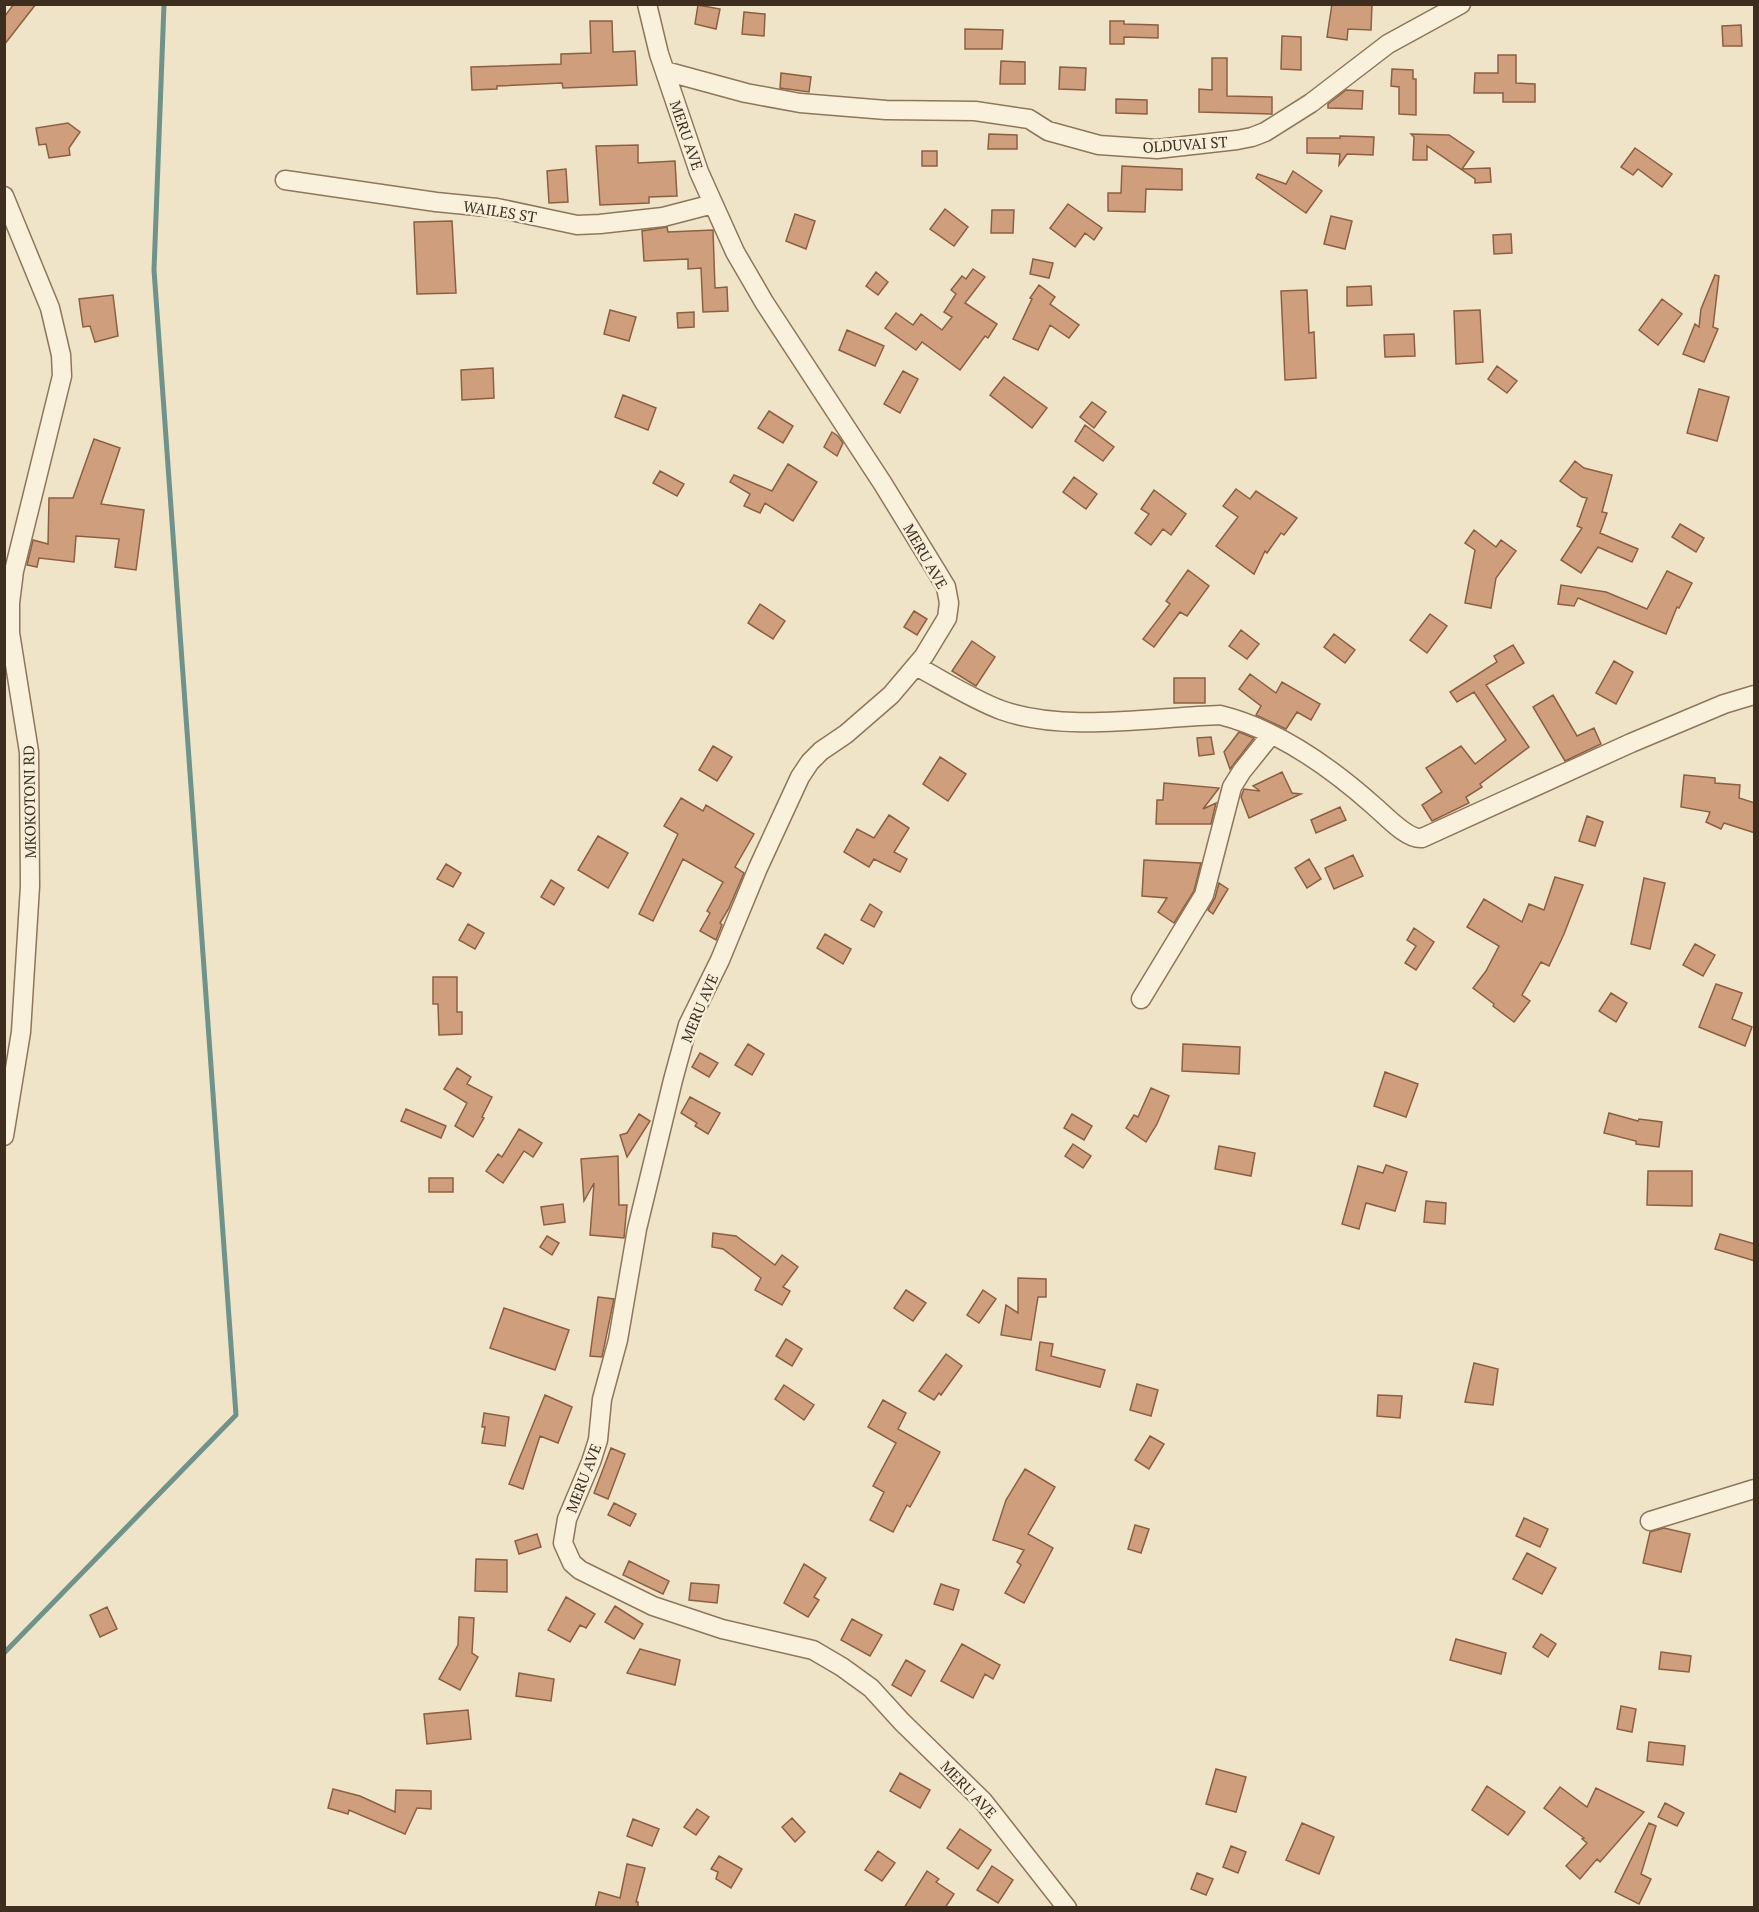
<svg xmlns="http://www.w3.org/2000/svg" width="1759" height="1912" font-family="'PT Serif',serif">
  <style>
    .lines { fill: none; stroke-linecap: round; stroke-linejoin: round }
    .stream { stroke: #6f938a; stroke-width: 5 }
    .building { fill: #cf9f7d; stroke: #8d5f41; stroke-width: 1.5 }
    .street-casing { stroke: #8d765c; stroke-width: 21 }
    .street { stroke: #faf1dc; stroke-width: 18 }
    .labels { text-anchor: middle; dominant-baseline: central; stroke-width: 5; stroke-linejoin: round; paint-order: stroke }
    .street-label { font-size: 15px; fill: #3d2e20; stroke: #f7eed8 }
  </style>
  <rect width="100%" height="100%" fill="#f0e4c8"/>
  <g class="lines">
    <path class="stream" d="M4 1653 236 1415 154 270 164 4"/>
  </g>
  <path class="building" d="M14 4H36L4 45V17Z
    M1332 4H1372L1371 30 1348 29 1347 40 1327 37Z
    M698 5 720 9 716 29 695 24Z
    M744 12 765 14 764 36 742 34Z
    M590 21H612L613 52 635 51 637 85 563 88 562 83 497 86V89L472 90 471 67 561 64V54L591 53Z
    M1110 21H1124V24L1158 25V38L1124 37V44H1110Z
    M1741 25 1742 46H1723L1722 26Z
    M965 29 1003 30 1002 49H965Z
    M1282 36 1301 37V70L1281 69Z
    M1498 55H1516V83L1535 84V102H1503V93H1474L1475 73H1498Z
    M1212 58H1227V96L1272 97V114L1199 112V89L1212 90Z
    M1001 61 1025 62V84H1000Z
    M1060 67 1086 68 1085 90 1059 89Z
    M1392 69 1413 70V79H1416V115L1399 114V87L1391 86Z
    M781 73 811 77 809 92 780 88Z
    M1346 90 1363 91 1362 109 1328 108V104Z
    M1116 99 1147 100V114L1116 113Z
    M68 123 80 132 69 148 70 155 49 158 46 144 39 145 36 128Z
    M989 134 1017 135V149H988Z
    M1411 134 1449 135 1474 152 1462 169 1490 168 1491 182 1475 183V179L1427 146V160H1413L1414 137Z
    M1340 136 1374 137 1373 155 1347 154 1339 165 1340 154 1307 153V138H1340Z
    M638 145V163L675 161 677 196 649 197V203L600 205 596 146Z
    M1635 148 1672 174 1662 187 1638 169 1633 175 1621 167Z
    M922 151H937V166H922Z
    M1122 166 1182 169V190L1146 189 1145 212 1108 211V193H1121Z
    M566 169 568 202 549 203 547 171Z
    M1293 171 1322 191 1306 213 1256 178 1258 174 1286 184Z
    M1068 204 1102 228 1094 240 1085 233 1075 247 1050 228Z
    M945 209 968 227 954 246 930 229Z
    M992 210H1014L1013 233H991Z
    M795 214 815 221 806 249 786 241Z
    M1331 216 1352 221 1345 249 1324 244Z
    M452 221 456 293 417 294 414 222Z
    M667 227 668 232 713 230 715 288 727 287 728 311 703 312 701 268 688 269V259L644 261 642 231Z
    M1511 234 1512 253 1494 254 1493 235Z
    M1033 259 1053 263 1049 278 1030 274Z
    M973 269 985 277 965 303 997 324 988 338 985 336 960 370 922 342 916 350 885 328 896 313 913 325 921 314 942 330 952 317 944 312 956 294 951 290 962 276 966 279Z
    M876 272 888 282 878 295 866 286Z
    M1715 275 1719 276 1713 327 1718 329 1704 362 1683 354 1695 324 1699 327 1701 309Z
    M1039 285 1055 297 1050 304 1079 325 1069 338 1050 325 1038 350 1013 339 1032 299 1030 298Z
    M1371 286 1372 305 1347 306V287Z
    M1307 290 1309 333 1314 332 1316 378 1285 380 1281 291Z
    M113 295 118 336 95 342 90 326 83 327 79 299Z
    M1662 299 1682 314 1658 345 1639 330Z
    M610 310 636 317 629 341 604 334Z
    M1480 310 1483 362 1456 364 1454 311Z
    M694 312V327L678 328 677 313Z
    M847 330 884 346 875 366 839 350Z
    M1414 334 1415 356 1385 357 1384 335Z
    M1497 366 1517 381 1507 393 1488 379Z
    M493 368 494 398 462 400 461 370Z
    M903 371 918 379 900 413 884 404Z
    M1004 377 1047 408 1032 428 990 395Z
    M1699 389 1729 397 1717 441 1687 433Z
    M623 395 656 408 648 430 615 417Z
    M1092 402 1106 412 1094 428 1080 417Z
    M769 411 793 426 783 443 758 428Z
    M1085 425 1114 447 1103 461 1075 441Z
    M832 432 838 436 843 443 837 456 824 447Z
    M94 439 120 448 101 504 144 510 136 570 115 567 119 539 76 536 74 562 39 558 37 567 27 565 33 540 48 544 49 498H73Z
    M1575 461 1584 468 1612 475 1602 512 1607 513 1600 533 1638 549 1632 562 1598 547 1581 573 1561 560 1582 528 1577 526 1587 498 1582 497 1560 481Z
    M788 464 817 482 793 521 765 503 760 513 744 506 750 494 730 482 734 475 772 491Z
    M660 471 684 484 677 496 653 483Z
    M1074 477 1097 494 1086 509 1063 492Z
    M1236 489 1250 499 1256 491 1297 518 1284 535 1281 533 1267 553 1265 551 1254 574 1216 546 1238 517 1223 506Z
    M1154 490 1186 514 1171 535 1163 529 1151 545 1135 533 1149 514 1141 509Z
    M1680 524 1704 538 1696 552 1672 537Z
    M1474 530 1496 547 1501 540 1516 551 1496 578 1491 608 1465 603 1475 550 1465 543Z
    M1188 570 1209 586 1187 616 1180 612 1154 647 1143 639 1170 604 1166 601Z
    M1667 571 1692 583 1679 608 1677 607 1666 634 1578 598 1574 606 1558 604 1561 585 1606 592 1647 609Z
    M760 604 785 621 773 639 748 623Z
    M914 611 927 619 917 635 904 627Z
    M1430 614 1447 626 1427 653 1410 640Z
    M1241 630 1259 644 1247 659 1229 646Z
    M1334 634 1355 650 1345 663 1324 647Z
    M972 641 995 657 976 686 952 671Z
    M1513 645 1524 663 1486 685 1529 747 1480 784 1482 787 1466 797 1469 803 1432 821 1422 805 1442 792 1426 768 1461 746 1475 764 1506 740 1474 692 1457 702 1450 692 1497 662 1494 656Z
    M1614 661 1633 672 1616 704 1596 693Z
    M1250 674 1276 693 1282 682 1320 704 1311 720 1297 712 1286 729 1256 715 1261 706 1239 689Z
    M1174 678H1205V703H1174Z
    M1553 695 1577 736 1594 728 1601 744 1565 761 1533 707Z
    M1239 732 1254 738 1230 769 1224 752Z
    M1211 737 1214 754 1199 756 1197 738Z
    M713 746 732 757 717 781 699 770Z
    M940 757 966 774 948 801 923 784Z
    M1282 772 1292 793 1301 794 1249 818 1241 797 1244 789 1260 791 1253 786Z
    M1684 775 1715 778V783L1740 785 1739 798 1755 803V833L1724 823 1721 829 1706 822 1710 812 1681 807Z
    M1164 783 1219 788 1203 809 1216 803 1211 824H1156L1157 800H1163Z
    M681 798 703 811 706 805 754 834 735 867 744 873 729 908 720 923 722 925 716 940 700 931 710 913 707 911 723 882 683 859 653 921 639 914 678 834 664 826Z
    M1340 807 1346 820 1316 833 1311 820Z
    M889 815 909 828 894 852 907 859 900 872 874 859 869 867 844 852 857 829 874 838Z
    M1587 816 1603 822 1595 846 1579 841Z
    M598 836 628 853 608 888 578 870Z
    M1353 855 1363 876 1334 889 1325 868Z
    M1309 859 1321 879 1307 888 1295 868Z
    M1144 860 1201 863 1194 891 1174 923 1158 912 1167 898 1142 896Z
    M446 864 461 873 453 887 437 879Z
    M1555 877 1583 885 1564 934 1549 966 1541 962 1522 995 1530 1001 1514 1022 1493 1006 1494 1004 1473 988 1486 971 1499 946 1467 927 1484 899 1522 922 1529 904 1544 910Z
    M1644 878 1665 883 1650 949 1631 944Z
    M551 880 564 888 554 905 541 897Z
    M1219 883 1228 889 1213 914 1208 910 1215 898Z
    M870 904 882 912 874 927 861 920Z
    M468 924 484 933 475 949 459 940Z
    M1414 928 1434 942 1416 970 1405 963 1416 946 1407 940Z
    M825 934 851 949 843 964 817 948Z
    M1695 944 1715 955 1703 976 1683 965Z
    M433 977H457V1012H462V1034L439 1035 438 1004H433Z
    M1716 984 1742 993 1732 1019 1752 1027 1745 1046 1699 1027Z
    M1611 993 1627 1003 1616 1022 1599 1011Z
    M748 1044 764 1054 752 1075 735 1065Z
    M1183 1044 1240 1047 1239 1074 1182 1071Z
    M700 1053 718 1063 709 1077 692 1067Z
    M457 1068 471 1077 467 1084 492 1097 482 1117 484 1118 473 1137 455 1126 467 1103 444 1089Z
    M1385 1072 1418 1084 1406 1117 1374 1106Z
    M1151 1088 1169 1096 1157 1124 1146 1142 1126 1128 1134 1115 1138 1117Z
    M690 1097 720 1113 708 1134 695 1126 697 1123 681 1113Z
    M406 1109 446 1126 441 1138 401 1121Z
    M1609 1113 1638 1121 1639 1119 1662 1122 1659 1147 1636 1144V1141L1604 1133Z
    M639 1114 650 1121 627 1157 620 1135 627 1133Z
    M1072 1114 1092 1126 1084 1140 1064 1128Z
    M519 1129 542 1143 533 1157 524 1151 503 1183 486 1171 498 1154 502 1157Z
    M1073 1144 1091 1156 1083 1168 1065 1156Z
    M1219 1146 1255 1153 1251 1176 1215 1169Z
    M618 1156 619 1205H627L624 1238 590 1235 594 1183 584 1201 581 1159Z
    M1386 1165 1407 1172 1395 1211 1366 1203 1359 1229 1342 1224 1358 1166 1383 1173Z
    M1648 1171H1692V1206L1647 1205Z
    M429 1178H453V1192H429Z
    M1426 1201 1446 1203 1445 1224 1424 1222Z
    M563 1204 565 1222 544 1225 541 1207Z
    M713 1233 736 1236 775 1265 782 1255 798 1267 783 1287 790 1291 782 1305 755 1290 761 1278 723 1249 712 1247Z
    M1720 1234 1755 1244V1261L1715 1249Z
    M547 1236 559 1243 552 1255 540 1247Z
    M1018 1278 1046 1279V1297H1038L1031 1340 1001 1335 1006 1305 1018 1313Z
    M906 1290 926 1303 913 1321 894 1308Z
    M983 1290 996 1299 979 1323 967 1315Z
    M598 1297 614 1299 602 1357 590 1356Z
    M504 1308 569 1330 555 1370 490 1348Z
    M786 1339 802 1349 792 1366 776 1356Z
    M1040 1342 1053 1344 1051 1356 1105 1370 1100 1387 1036 1370Z
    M946 1354 962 1366 941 1395 939 1393 934 1400 919 1391Z
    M1474 1363 1498 1369 1493 1405 1465 1402Z
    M1137 1384 1158 1390 1151 1416 1130 1410Z
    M784 1385 814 1405 804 1420 775 1399Z
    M545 1395 572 1407 558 1443 540 1436 523 1489 509 1484Z
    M1378 1395 1402 1396 1400 1418 1377 1416Z
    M883 1400 906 1413 898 1429 940 1452 910 1507 907 1505 893 1532 870 1520 884 1492 873 1486 896 1443 868 1427Z
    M484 1413 509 1417 505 1446 482 1443 485 1427H482Z
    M1150 1436 1164 1444 1149 1469 1135 1460Z
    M611 1448 625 1454 608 1499 594 1493Z
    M1025 1469 1055 1487 1028 1534 1053 1548 1024 1603 1005 1593 1021 1565 1017 1562 1024 1550 993 1540 1006 1500Z
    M614 1503 636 1514 630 1526 608 1515Z
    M1524 1518 1548 1529 1540 1547 1516 1536Z
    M1135 1525 1149 1529 1141 1553 1128 1549Z
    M1664 1528 1690 1534 1681 1572 1643 1563 1650 1532Z
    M537 1534 541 1547 519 1554 515 1541Z
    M1527 1553 1556 1568 1542 1594 1513 1579Z
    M476 1559 507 1560V1592L475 1591Z
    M629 1561 669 1581 663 1594 623 1575Z
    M804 1564 826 1578 814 1597 819 1600 808 1617 784 1603Z
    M691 1583 719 1585 717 1603 689 1600Z
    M941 1584 959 1590 953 1610 934 1604Z
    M566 1597 595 1614 586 1628 580 1625 570 1642 548 1630Z
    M615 1606 643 1624 634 1639 605 1622Z
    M107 1607 117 1629 100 1637 90 1615Z
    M459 1617 474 1618 472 1653 478 1657 460 1690 439 1679 458 1645Z
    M852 1619 882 1635 870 1656 841 1640Z
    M1541 1634 1556 1644 1548 1657 1533 1647Z
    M1456 1639 1506 1653 1501 1674 1450 1660Z
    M962 1644 1000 1665 993 1679 985 1674 973 1698 941 1681Z
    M640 1649 680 1660 675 1685 627 1673Z
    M1661 1652 1691 1656 1689 1672 1659 1669Z
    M906 1660 925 1671 911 1696 892 1685Z
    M519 1673 554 1679 551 1701 516 1696Z
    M1621 1706 1636 1709 1632 1732 1617 1729Z
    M468 1710 471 1739 427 1744 424 1714Z
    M1649 1742 1685 1746 1683 1765 1647 1761Z
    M1216 1769 1246 1777 1236 1812 1206 1804Z
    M900 1773 930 1790 920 1808 890 1791Z
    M1487 1786 1525 1812 1508 1835 1472 1810Z
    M1560 1787 1587 1807 1596 1788 1644 1812 1600 1862 1597 1859 1580 1879 1566 1866 1587 1843 1582 1839 1584 1838 1544 1808Z
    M333 1789 360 1796 395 1812 396 1790 431 1791V1809L417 1808 405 1834 349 1810 348 1814 328 1808Z
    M1665 1803 1684 1813 1677 1826 1658 1817Z
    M697 1809 709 1817 696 1835 684 1827Z
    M792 1818 805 1832 795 1842 782 1827Z
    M633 1819 659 1829 652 1846 627 1836Z
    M1302 1823 1334 1837 1319 1874 1286 1860Z
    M1649 1823 1656 1826 1641 1874 1651 1879 1639 1904 1615 1892Z
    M960 1829 991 1850 978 1869 947 1848Z
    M1231 1846 1246 1852 1238 1873 1223 1867Z
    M878 1851 895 1863 882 1881 865 1870Z
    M719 1856 742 1869 731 1888 716 1879 718 1872 711 1869Z
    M627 1864 645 1868 636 1902H638V1908H595L599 1892 620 1898Z
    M992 1866 1013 1880 998 1903 977 1890Z
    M927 1871 939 1879 936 1882 954 1894 945 1908H904Z
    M1197 1873 1213 1879 1206 1895 1191 1889Z"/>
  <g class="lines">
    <g class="street-casing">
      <path id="street" d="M647 4 659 54 699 172 735 252 764 302 883 484 937 572 946 587 949 603 947 618 924 656 891 695 846 734 821 751 810 762 800 777 758 868 720 960 688 1025 673 1080 637 1229 618 1340 602 1399 598 1440 591 1462 567 1519 563 1543 572 1563 580 1570 653 1606 722 1629 813 1650 842 1667 871 1688 902 1722 983 1801 1067 1908
        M665 71 746 93 800 103 886 110 975 111 1029 119 1048 131 1099 145 1157 149 1237 140 1252 137 1265 132 1311 103 1388 44 1461 4
        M285 180 436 202 497 208 577 225 600 224 663 217 713 204
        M4 196 50 308 61 355 62 376 14 571 10 603V633L29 752 30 886 21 1032 4 1136
        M916 666C944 681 972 699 1001 710 1064 733 1153 717 1220 715 1277 729 1329 766 1373 805 1385 815 1407 840 1422 838L1631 743 1724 704 1754 695
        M1141 999 1204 895 1232 787 1242 771 1271 735
        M1650 1521 1754 1489"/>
    </g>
    <use href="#street" class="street"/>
  </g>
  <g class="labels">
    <g class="street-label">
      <text transform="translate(687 135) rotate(71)">MERU AVE</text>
      <text transform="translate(1185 144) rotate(-4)">OLDUVAI ST</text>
      <text transform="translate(500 211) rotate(9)">WAILES ST</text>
      <text transform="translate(926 556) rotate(60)">MERU AVE</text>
      <text transform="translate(29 802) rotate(-91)">MKOKOTONI RD</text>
      <text transform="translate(699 1008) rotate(-67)">MERU AVE</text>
      <text transform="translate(583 1478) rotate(-69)">MERU AVE</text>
      <text transform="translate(969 1789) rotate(46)">MERU AVE</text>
    </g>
  </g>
  <rect width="1759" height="1912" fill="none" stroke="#3d2e20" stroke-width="12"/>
</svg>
